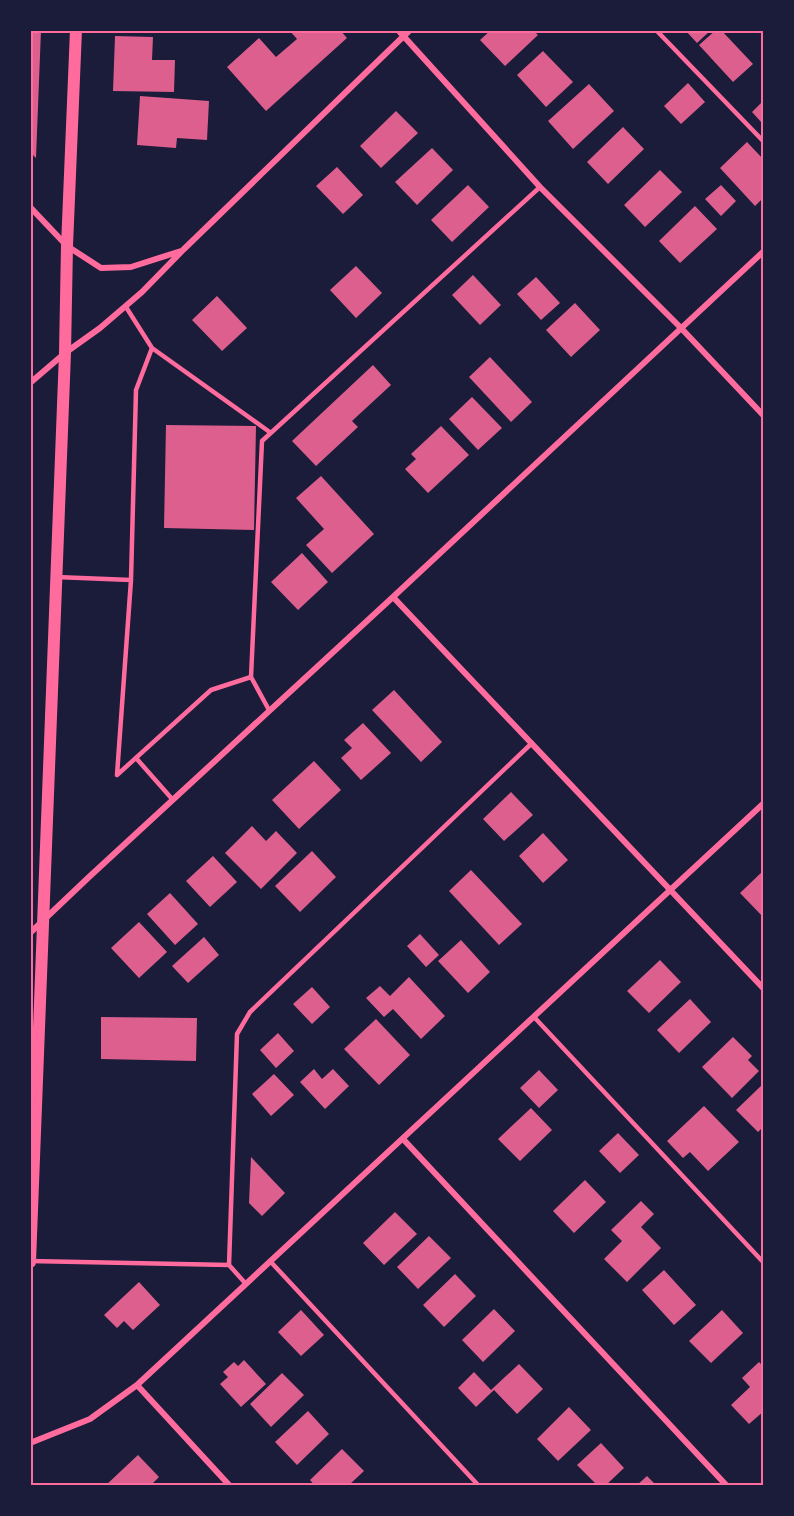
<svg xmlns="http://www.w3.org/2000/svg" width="794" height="1516" font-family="'PT Sans Narrow',sans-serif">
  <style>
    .building { fill: #dd5f8e }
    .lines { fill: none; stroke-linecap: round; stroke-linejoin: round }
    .service { stroke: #ff6b9d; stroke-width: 4.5 }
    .minor { stroke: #ff6b9d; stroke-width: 6 }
    .secondary { stroke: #ff6b9d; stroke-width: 12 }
    .neatline { fill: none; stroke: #ff6b9d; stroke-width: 2 }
  </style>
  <rect width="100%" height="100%" fill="#1b1b3a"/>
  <path class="building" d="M30 30H41L36 158 30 152Z
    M289 30H340L347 38 266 111 227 67 259 38 276 57 297 39Z
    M491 30H533L538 35 505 66 480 40Z
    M685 30H711L697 43Z
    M716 30H721L753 64 733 82 699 45Z
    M115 36 153 37 152 60H175L174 92 113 91Z
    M543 51 573 82 546 107 517 75Z
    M688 83 705 102 681 124 664 106Z
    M589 84 614 111 573 149 548 121Z
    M140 96 209 101 207 140 177 138 176 148 137 145Z
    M764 100V122L762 123 752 112Z
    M396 111 418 133 381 168 360 146Z
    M623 127 644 149 608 184 587 162Z
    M747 142 764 160V197L755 206 720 168Z
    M432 148 453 170 417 205 395 182Z
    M337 167 363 195 343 214 316 186Z
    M660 170 682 192 645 227 624 205Z
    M468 185 489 207 452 242 431 220Z
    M721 185 736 201 721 216 705 199Z
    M695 206 717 229 680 263 659 241Z
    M356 266 382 293 356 318 330 290Z
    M473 275 501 305 480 325 452 295Z
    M536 277 560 303 541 320 517 294Z
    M217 296 247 328 222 351 192 320Z
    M575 303 600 330 571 357 546 330Z
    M490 357 532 402 511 422 469 377Z
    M373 365 391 385 352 421 358 427 316 466 292 441Z
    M472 397 502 428 478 450 449 419Z
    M166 425 256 426 254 530 164 528Z
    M441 426 469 455 428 493 405 469 416 459 411 454Z
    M321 476 374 534 332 573 306 545 324 529 296 498Z
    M302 553 328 582 298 610 271 582Z
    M394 690 442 742 421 762 372 710Z
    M363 723 391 753 361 780 341 758 352 748 344 740Z
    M314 761 341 790 299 829 272 800Z
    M511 792 533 815 504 841 483 819Z
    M252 826 266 841 276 831 297 853 261 889 225 853Z
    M543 833 568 860 543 883 519 856Z
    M312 851 336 877 300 912 275 886Z
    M213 856 237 882 210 907 186 881Z
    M471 870 522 924 499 945 449 891Z
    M764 870V918L740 893Z
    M170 893 198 924 175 945 147 914Z
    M139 922 167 952 139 978 111 948Z
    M420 934 439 955 426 967 407 946Z
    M204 937 219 955 188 983 172 966Z
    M461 940 490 972 468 993 438 961Z
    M660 960 681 982 649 1013 627 991Z
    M409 977 445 1016 421 1039 393 1009 384 1017 366 998 380 986 390 996Z
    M312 987 330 1007 312 1024 293 1004Z
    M690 999 711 1022 679 1053 657 1030Z
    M101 1017 197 1018 196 1061 101 1059Z
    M376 1019 410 1055 379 1085 344 1049Z
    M278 1033 294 1051 276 1068 260 1050Z
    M733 1037 752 1056 748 1060 759 1071 732 1098 702 1067Z
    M314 1069 322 1079 333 1069 349 1086 325 1109 300 1082Z
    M539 1070 558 1090 539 1108 520 1088Z
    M274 1074 294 1095 271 1116 252 1094Z
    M764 1083V1126L758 1132 736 1110Z
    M704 1106 739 1142 708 1171 690 1152 683 1158 667 1141Z
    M531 1108 552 1130 520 1161 498 1139Z
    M618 1133 639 1155 620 1173 599 1151Z
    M251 1157 285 1193 262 1216 249 1203Z
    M585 1180 606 1202 574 1233 553 1211Z
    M641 1201 654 1214 641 1227 661 1248 627 1282 604 1259 622 1241 611 1230Z
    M395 1212 417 1234 384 1265 363 1243Z
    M429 1236 451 1258 418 1289 397 1267Z
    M664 1270 696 1305 674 1325 642 1290Z
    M455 1274 476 1296 444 1327 423 1305Z
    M139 1282 160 1305 133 1330 124 1321 117 1328 104 1315Z
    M494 1309 515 1331 483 1362 462 1340Z
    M301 1310 324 1335 301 1356 278 1332Z
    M722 1310 743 1333 711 1363 689 1341Z
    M244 1360 266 1384 241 1407 220 1384 228 1377 223 1372 234 1362 238 1366Z
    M759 1362 764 1367V1411L749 1424 731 1405 750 1387 742 1378Z
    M519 1364 543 1389 517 1414 494 1390 476 1407 458 1388 474 1372 491 1390Z
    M282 1373 304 1395 271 1427 250 1404Z
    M569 1407 591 1430 558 1461 537 1439Z
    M308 1411 329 1434 297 1465 275 1442Z
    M601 1443 624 1468 605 1486H598L577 1465Z
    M342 1449 364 1471 348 1486H315L310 1480Z
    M138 1455 159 1477 150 1486H105Z
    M647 1476 657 1486H636Z"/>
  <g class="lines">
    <path class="service" d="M656 30 764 142
      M126 307 152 348 136 390 131 580
      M152 348 271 433
      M56 577 131 580 117 775 211 690 251 677
      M269 710 251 677 262 441 540 187
      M136 758 173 800
      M534 1017 764 1263
      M30 1261 229 1265
      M270 1261 479 1486
      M246 1284 229 1265 237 1034 250 1012 532 743"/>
    <path class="minor" d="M398 30 540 187 681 328 764 416
      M30 207 67 246 101 268 131 267 181 251
      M30 383 65 353 100 328 142 292 183 250 410 30
      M393 597 764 989
      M30 933 89 877 393 597 764 251
      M403 1139 727 1486
      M137 1385 230 1486
      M30 1443 90 1419 137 1385 764 803"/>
    <path class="secondary" d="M30 1262 65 353 67 246 76 30"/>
  </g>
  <rect width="794" height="1516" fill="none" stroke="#1b1b3a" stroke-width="63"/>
  <rect x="32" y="32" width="730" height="1452" class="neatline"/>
</svg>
